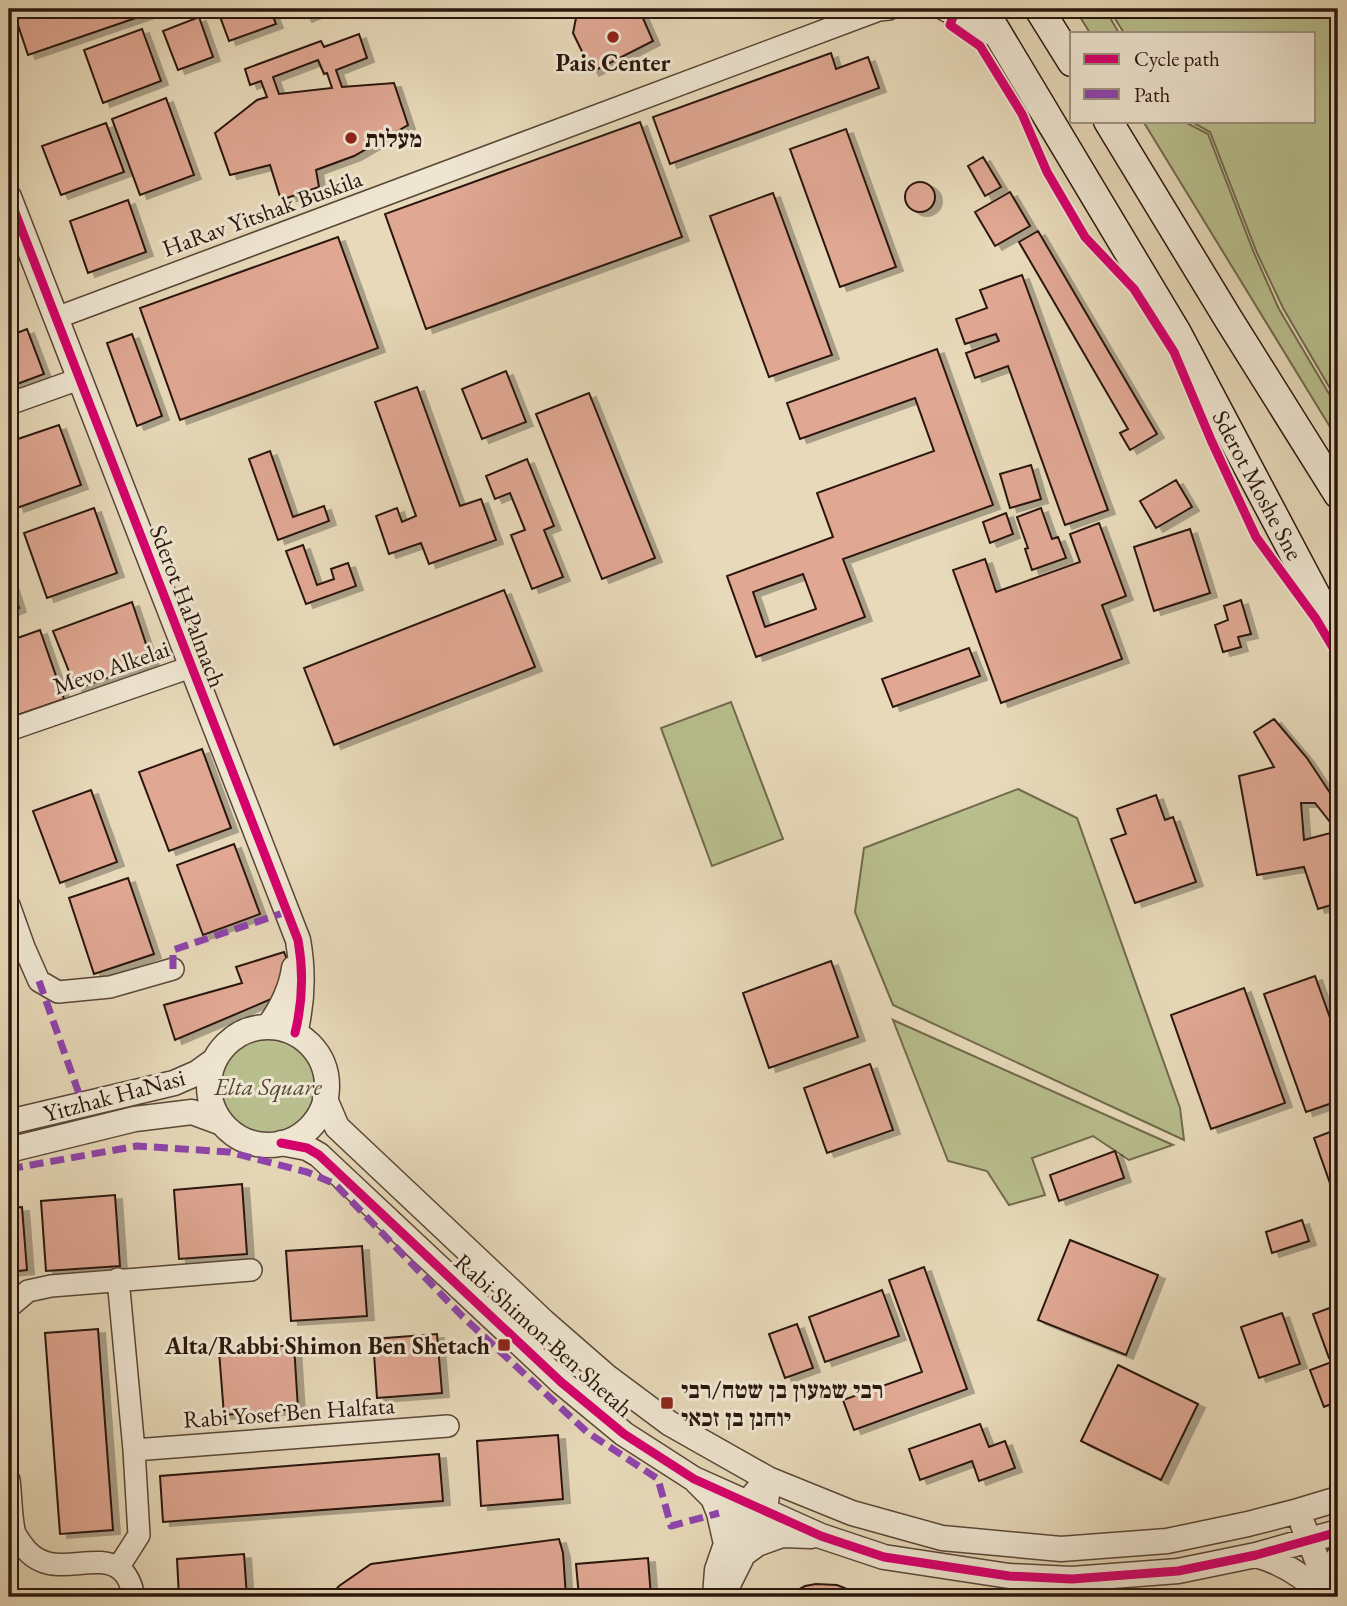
<svg xmlns="http://www.w3.org/2000/svg" width="1347" height="1606" font-family="'EB Garamond','Frank Ruhl Libre',serif">
  <style>
    .green { fill: #b8be8d; stroke: #716a4c; stroke-width: 2 }
    .building { fill: #e0a793; stroke: #2a160c; stroke-width: 2; fill-rule: evenodd; filter: url(#shadow) }
    .lines { fill: none; stroke-linecap: round; stroke-linejoin: round }
    .minor-casing { stroke: #594737; stroke-width: 24 }
    .tertiary-casing { stroke: #594737; stroke-width: 27 }
    .secondary-casing { stroke: #2a160c; stroke-width: 31 }
    .minor { stroke: #efe6d2; stroke-width: 21 }
    .tertiary { stroke: #efe6d2; stroke-width: 24 }
    .secondary { stroke: #efe6d2; stroke-width: 28 }
    .quiet { stroke: #8e44ad; stroke-width: 7; stroke-dasharray: 14 7; stroke-linecap: butt }
    .cycleway-casing { stroke: #efe6d2; stroke-width: 13 }
    .cycleway { stroke: #d6006c; stroke-width: 9 }
    .poi-dot { fill: #8f2418; stroke: #efe6d2; stroke-width: 2.5 }
    .labels { text-anchor: middle; dominant-baseline: central; stroke-width: 6; stroke-linejoin: round; paint-order: stroke }
    .poi-label { font-size: 24px; font-weight: bold; fill: #2a160c; stroke: #efe6d2; text-anchor: start }
    .street-label { font-size: 24px; fill: #2a160c; stroke: #efe6d2 }
    .park-label { font-size: 24px; font-style: italic; fill: #554833; stroke: #efe6d2 }
  </style>
  <defs>
    <filter id="shadow"><feDropShadow dx="7" dy="4" stdDeviation="0" flood-color="#0004"/></filter>
  </defs>
  <rect width="100%" height="100%" fill="#e7d9b9"/>
  <filter id="stains"><feTurbulence type="fractalNoise" baseFrequency=".00286" numOctaves="4"/><feColorMatrix values="0 0 0 0 .2 0 0 0 0 .09 0 0 0 0 .02 0 0 0 .5 -.17"/></filter>
  <radialGradient id="worn" r=".72"><stop offset=".6" stop-color="#630" stop-opacity="0"/><stop offset="1" stop-color="#630" stop-opacity=".3"/></radialGradient>
  <path class="green" d="M1075 9H1105L1119 33H1090Z
    M1109 9H1338V402L1283 308 1257 253 1210 132 1190 121H1314V33H1124Z
    M1143 121H1183L1208 134 1254 253 1279 309 1338 409V440Z
    M731 702 783 839 712 866 661 728Z
    M1018 789 1077 818 1180 1108 1184 1140 893 1005 855 912 864 848Z
    M893 1020 1173 1145 1129 1160 1093 1136 1032 1158 1045 1195 1009 1205 987 1171 948 1161Z
    M221 1086a47 47 0 1 1 94 0a47 47 0 1 1-94 0Z"/>
  <path class="building" d="M46 9H162L28 55 16 19Z
    M224 9H270L276 24 229 41 218 11Z
    M301 9H327L305 18Z
    M580 9H639L653 41 592 72 573 33 577 13Z
    M199 17 213 57 178 70 163 31Z
    M142 29 161 81 103 103 84 50Z
    M359 34 367 58 336 70 342 87 394 83 408 125 354 156 316 170 319 187 281 200 270 165 230 175 215 133 257 100 267 97 261 81 250 85 245 69 321 41 324 47ZM318 60 324 74 327 73 332 88 279 94 273 77Z
    M831 53 836 69 868 57 879 88 670 164 653 117Z
    M166 98 194 175 140 195 112 119Z
    M640 122 682 237 426 329 385 214Z
    M106 123 124 172 61 195 42 146Z
    M846 129 896 267 840 287 790 149Z
    M983 157 1001 187 985 196 968 166Z
    M905 197a15 15 0 1 1 30 0a15 15 0 1 1-30 0Z
    M1010 192 1030 226 995 246 975 212Z
    M773 193 832 355 769 377 710 216Z
    M128 200 146 252 88 273 70 221Z
    M1038 231 1157 434 1130 450 1120 433 1128 429 1019 242Z
    M338 237 378 348 180 420 140 308Z
    M1022 275 1108 510 1065 525 1008 366 975 378 966 353 999 341 996 334 965 344 956 319 987 308 980 290Z
    M27 329 44 374 9 387V336Z
    M132 334 162 416 137 426 107 343Z
    M937 349 993 505 843 559 865 617 756 657 727 576 833 537 817 493 934 451 915 398 800 439 787 403ZM803 574 816 609 765 627 753 592Z
    M506 371 526 422 482 439 462 389Z
    M417 387 460 506 481 499 496 540 429 564 421 543 389 554 376 516 397 508 402 522 416 516 375 402Z
    M589 393 655 558 602 579 536 414Z
    M59 425 81 485 17 508 9 484V442Z
    M270 451 293 517 324 506 329 521 278 540 249 459Z
    M527 459 554 526 544 530 563 577 532 589 511 535 525 530 510 493 495 499 486 476Z
    M1031 465 1041 499 1010 508 1000 474Z
    M1176 480 1192 507 1156 528 1140 501Z
    M94 508 117 573 47 598 24 533Z
    M1041 508 1052 539 1058 537 1066 558 1032 570 1025 549 1028 548 1017 517Z
    M1006 513 1013 534 990 543 983 522Z
    M1099 523 1126 596 1102 605 1122 659 1001 703 953 570 985 559 996 592 1080 562 1070 534Z
    M1190 529 1210 593 1154 611 1134 547Z
    M303 545 317 585 334 579 331 569 348 563 356 586 306 604 286 551Z
    M9 577 19 608 9 612Z
    M504 590 535 667 334 745 304 668Z
    M1241 600 1251 634 1238 637 1241 647 1223 652 1215 625 1228 620 1224 606Z
    M132 602 152 662 76 689 53 631Z
    M40 630 64 699 9 718V641Z
    M969 648 980 676 893 707 882 679Z
    M1274 719 1307 758 1338 805V818L1330 822 1315 803H1301L1304 840 1338 831V903L1318 909 1304 867 1257 875 1239 776 1274 767 1254 732Z
    M202 749 231 828 169 851 139 772Z
    M91 790 117 862 60 883 33 811Z
    M1156 795 1165 820 1173 817 1196 882 1135 903 1111 839 1126 834 1117 809Z
    M234 844 260 914 203 935 177 865Z
    M128 878 154 954 94 974 69 898Z
    M284 952 292 972 283 994 175 1040 164 1005 242 983 236 967Z
    M831 961 858 1037 769 1068 743 993Z
    M1315 976 1338 1040V1101L1306 1112 1264 994Z
    M1244 988 1285 1103 1211 1129 1171 1015Z
    M870 1064 893 1130 827 1153 804 1088Z
    M1338 1129V1206L1314 1138Z
    M1115 1151 1124 1178 1059 1201 1050 1175Z
    M242 1184 247 1254 179 1259 174 1190Z
    M115 1195 120 1266 46 1271 41 1201Z
    M22 1207 27 1270 9 1272V1208Z
    M1302 1220 1309 1241 1272 1253 1266 1232Z
    M1070 1240 1158 1275 1126 1355 1038 1320Z
    M362 1246 367 1316 291 1321 286 1251Z
    M924 1267 967 1389 854 1430 843 1400 922 1372 889 1280Z
    M882 1290 899 1336 825 1362 809 1317Z
    M1338 1305V1355L1329 1358 1313 1314Z
    M1282 1313 1300 1364 1259 1378 1241 1327Z
    M797 1324 813 1368 785 1378 769 1334Z
    M98 1329 113 1530 60 1534 45 1333Z
    M437 1334 442 1393 377 1398 373 1339Z
    M294 1345 298 1409 224 1415 219 1351Z
    M1337 1360 1338 1365V1401L1324 1407 1310 1370Z
    M1118 1365 1198 1404 1161 1480 1081 1441Z
    M980 1424 989 1447 1005 1441 1015 1468 979 1481 972 1461 920 1480 909 1449Z
    M558 1435 563 1499 481 1506 477 1441Z
    M439 1454 443 1501 163 1522 160 1476Z
    M559 1539 563 1553 566 1597H377L374 1595 363 1597H336L332 1594 339 1586 371 1564Z
    M244 1554 247 1597H179L177 1559Z
    M648 1558 651 1597H579L576 1564Z
    M816 1584 837 1585 855 1592 861 1597H787L792 1593 805 1586Z
    M317 1589 318 1597H272V1593Z"/>
  <g class="lines">
    <g class="minor-casing">
      <path id="minor" d="M943 9 1000 39
        M56 318 879 10 889 9
        M9 404 79 379
        M9 730 191 667
        M9 905 24 947 39 981 58 992 110 987 173 969
        M9 1307 28 1291 51 1286 251 1270
        M134 1450 448 1426
        M9 1480C11 1494 11 1521 15 1534 16 1535 20 1542 21 1543 48 1585 93 1549 120 1569 129 1576 132 1587 134 1597
        M118 1568 139 1535 134 1450 118 1279"/>
    </g>
    <g class="tertiary-casing">
      <path id="tertiary" d="M9 197 298 940C304 973 303 1001 295 1033
        M268 1027C281 1009 291 990 294 968
        M209 1086a59 59 0 1 1 118 0a59 59 0 1 1-118 0Z
        M325 1099 337 1127 544 1322 606 1376 669 1423 768 1479 852 1513 942 1538 1061 1549 1167 1541 1248 1524 1298 1511 1338 1499
        M9 1122 174 1083 197 1073 215 1060
        M281 1143 307 1148 319 1155 561 1382 624 1434 694 1479 821 1536 884 1557 1009 1576 1072 1579 1178 1571 1256 1555 1338 1532
        M9 1150 135 1119 192 1112 222 1123
        M697 1482 713 1498 719 1513 726 1544
        M1303 1525 1332 1597
        M1256 1555C1284 1563 1305 1576 1324 1597
        M741 1556 757 1544 782 1535 811 1536
        M721 1593 729 1583 765 1511 767 1494
        M715 1597 717 1570 726 1544 747 1503 758 1490
        M1336 1597C1335 1583 1334 1571 1338 1558"/>
    </g>
    <g class="secondary-casing">
      <path id="secondary" d="M983 9 1177 333 1338 637
        M1039 9 1072 62
        M1108 121 1229 320 1338 494"/>
    </g>
    <use href="#minor" class="minor"/>
    <use href="#tertiary" class="tertiary"/>
    <use href="#secondary" class="secondary"/>
    <path class="quiet" d="M173 969V950L286 912
      M39 981 83 1105
      M9 1169 137 1146 229 1152 307 1172 335 1184 463 1317 587 1432 658 1479 671 1526 719 1513"/>
    <g class="cycleway-casing">
      <path id="cycleway" d="M956 9 950 25 980 46 1022 114 1047 172 1085 237 1134 289 1174 352 1211 440 1256 537 1316 619 1338 656
        M9 197 298 940C304 973 303 1001 295 1033
        M281 1143 307 1148 319 1155 561 1382 624 1434 694 1479 821 1536 884 1557 1009 1576 1072 1579 1178 1571 1256 1555 1338 1532"/>
    </g>
    <use href="#cycleway" class="cycleway"/>
  </g>
  <g class="poi-dot">
    <circle cx="613" cy="37" r="7"/>
    <circle cx="351" cy="138" r="7"/>
    <rect x="497" y="1338" width="14" height="14" rx="3.5"/>
    <rect x="660" y="1396" width="14" height="14" rx="3.5"/>
  </g>
  <g class="labels">
    <g class="poi-label">
      <text x="613" y="62" text-anchor="middle">Pais Center</text>
      <text x="365" y="138">מעלות</text>
      <text x="490" y="1345" text-anchor="end">Alta/Rabbi Shimon Ben Shetach</text>
      <text x="681" y="1389">רבי שמעון בן שטח/רבי<tspan x="681" dy="28">יוחנן בן זכאי</tspan></text>
    </g>
    <g class="street-label">
      <text transform="translate(262 213) rotate(-20)">HaRav Yitshak Buskila</text>
      <text transform="translate(1258 485) rotate(62)">Sderot Moshe Sne</text>
      <text transform="translate(188 606) rotate(69)">Sderot HaPalmach</text>
      <text transform="translate(111 667) rotate(-19)">Mevo Alkelai</text>
      <text transform="translate(114 1095) rotate(-15)">Yitzhak HaNasi</text>
      <text transform="translate(544 1335) rotate(42)">Rabi Shimon Ben Shetah</text>
      <text transform="translate(289 1412) rotate(-4)">Rabi Yosef Ben Halfata</text>
    </g>
    <g class="park-label">
      <text x="268" y="1086">Elta Square</text>
    </g>
  </g>
  <rect width="1347" height="1606" fill="none" stroke="#e7d9b9" stroke-width="35"/>
  <rect x="10" y="10" width="1326" height="1585" fill="none" stroke="#2a160c" stroke-width="3.5"/>
  <rect x="18" y="18" width="1312" height="1571" fill="none" stroke="#2a160c" stroke-width="2"/>
  <rect x="1070" y="32" width="245" height="91" fill="#efe6d2" stroke="#a09383" stroke-width="2"/>
  <rect x="1084" y="54" width="35" height="10" fill="#d6006c" stroke="#a09383" stroke-width="2"/>
  <text x="1134" y="66" font-size="21" fill="#2a160c">Cycle path</text>
  <rect x="1084" y="89" width="35" height="10" fill="#8e44ad" stroke="#a09383" stroke-width="2"/>
  <text x="1134" y="102" font-size="21" fill="#2a160c">Path</text>
  <rect width="100%" height="100%" filter="url(#stains)"/>
  <rect width="100%" height="100%" fill="url(#worn)"/>
</svg>
